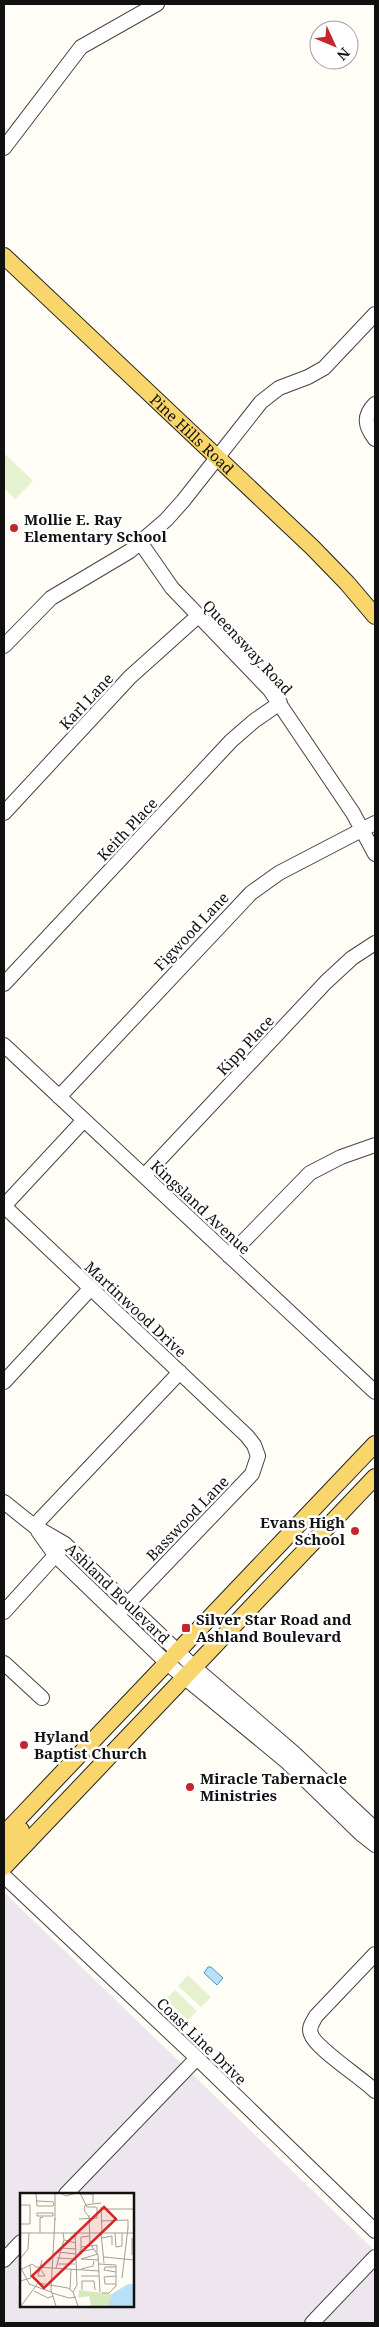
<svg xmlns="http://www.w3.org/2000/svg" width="379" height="2327" font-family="'Noto Serif',serif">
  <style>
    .industrial { fill: #eee6ef; fill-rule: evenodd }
    .pitch { fill: #e6f2cf }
    .water { fill: #b9e0f7; stroke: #3f96cf }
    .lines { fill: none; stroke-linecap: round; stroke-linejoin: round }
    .minor-casing { stroke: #444; stroke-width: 16 }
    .major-casing { stroke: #222; stroke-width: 18 }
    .minor { stroke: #fff; stroke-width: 14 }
    .major { stroke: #f9d66b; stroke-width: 16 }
    .poi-dot { fill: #c4262e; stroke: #fff; stroke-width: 2 }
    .labels { text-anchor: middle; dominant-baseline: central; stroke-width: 5; stroke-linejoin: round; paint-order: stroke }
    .street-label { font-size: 15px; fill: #111; stroke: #fff }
    .poi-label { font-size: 15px; font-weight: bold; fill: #111; stroke: #fff; text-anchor: start }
    .inset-road { fill: none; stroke: #a09f9a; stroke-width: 1 }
    .view { fill: #d62828; fill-opacity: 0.15; stroke: #d62828; stroke-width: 2.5 }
    .inset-edge { fill: none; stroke: #111; stroke-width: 2.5 }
  </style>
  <rect width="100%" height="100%" fill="#fffdf5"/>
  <path class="industrial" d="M4 1892 375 2251V2323H4ZM21 2194H132V2306H21Z"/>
  <path class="pitch" d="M4 453 33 481 15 499 4 488Z
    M188 1975 211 1997 201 2007 178 1986Z
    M175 1990 197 2011 188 2020 166 1999Z"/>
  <path class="water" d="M208 1967H211L223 1978 217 1985 204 1973Z"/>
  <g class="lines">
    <g class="minor-casing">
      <path id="minor" d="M4 148 81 47 157 4
        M375 404C363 416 365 426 375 439
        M140 542 172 588 270 690 353 813 375 854
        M4 646 51 598 130 551 166 520 183 501 261 402 279 388 308 377 324 368 375 314
        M4 813 130 677 198 616
        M4 984 231 741 254 721 280 703
        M4 1045 375 1392
        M59 1097 251 893 279 873 375 823
        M144 1176 326 982 352 958 375 943
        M4 1206 247 1436 254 1445 258 1456 252 1474 117 1615
        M4 1206 84 1120
        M229 1256 310 1173 341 1157 375 1145
        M4 1382 90 1289
        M4 1502 34 1526 65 1544 194 1667 294 1753 375 1829
        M34 1526 180 1372
        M38 1531 55 1555 167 1663 286 1761 361 1834 375 1845
        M4 1612 61 1549
        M4 1663 42 1698
        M4 1876 197 2058 375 2231
        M375 1954 316 2016C313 2022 308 2027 311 2034 315 2048 362 2078 375 2091
        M66 2194 197 2058
        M4 2260 21 2242
        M312 2323 375 2257"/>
    </g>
    <g class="major-casing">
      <g id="major">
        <path id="s1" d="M4 256 312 547 347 583 375 616"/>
        <path d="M4 1834 375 1444"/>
        <path d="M4 1849 21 1830"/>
        <path d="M4 1867 375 1477"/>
      </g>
    </g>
    <use href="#minor" class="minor"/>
    <use href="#major" class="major"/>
  </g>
  <g class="poi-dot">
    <circle cx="14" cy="528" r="5"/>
    <circle cx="355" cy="1531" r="5"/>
    <rect x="181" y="1623" width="10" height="10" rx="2.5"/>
    <circle cx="24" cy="1745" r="5"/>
    <circle cx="190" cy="1787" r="5"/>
  </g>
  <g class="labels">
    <g class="street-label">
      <text stroke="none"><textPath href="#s1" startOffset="259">Pine Hills Road</textPath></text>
      <text transform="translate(248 647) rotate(47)">Queensway Road</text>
      <text transform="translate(86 701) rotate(-47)">Karl Lane</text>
      <text transform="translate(127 829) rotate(-47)">Keith Place</text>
      <text transform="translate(191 931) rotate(-47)">Figwood Lane</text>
      <text transform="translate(245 1045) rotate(-47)">Kipp Place</text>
      <text transform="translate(201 1207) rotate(43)">Kingsland Avenue</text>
      <text transform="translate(136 1309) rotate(43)">Martinwood Drive</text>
      <text transform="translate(187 1518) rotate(-46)">Basswood Lane</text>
      <text transform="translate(118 1593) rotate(44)">Ashland Boulevard</text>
      <text transform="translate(202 2041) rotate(44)">Coast Line Drive</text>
    </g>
    <g class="poi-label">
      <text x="24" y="519">Mollie E. Ray<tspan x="24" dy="17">Elementary School</tspan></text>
      <text x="345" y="1522" text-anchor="end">Evans High<tspan x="345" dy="17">School</tspan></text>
      <text x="196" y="1619">Silver Star Road and<tspan x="196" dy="17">Ashland Boulevard</tspan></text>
      <text x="34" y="1736">Hyland<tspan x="34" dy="17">Baptist Church</tspan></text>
      <text x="200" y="1778">Miracle Tabernacle<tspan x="200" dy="17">Ministries</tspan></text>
    </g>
  </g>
  <g transform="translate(20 2193)">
    <rect width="114" height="114" fill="#fffdf5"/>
    <path d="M59 97 100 102 110 113H71L69 103 58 105Z" fill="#d5ebbd"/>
    <path d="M108 91H114V113H88L92 101Z" fill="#b9e0f7"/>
    <path class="inset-road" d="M16 0 17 13H33L34 10M40 0 46 3 56 0M60 0 67 14H76M60 1H73V10M17 8 34 9M0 12H10V31H0M81 14 82 39M81 16H114M17 20H33V23H17ZM69 22 70 51 78 62 80 99M69 24 64 17 65 12 81 10M35 25 31 97 36 113M59 26 77 25V14M35 27V0M81 28 108 27V36M0 40H114M20 40V25L23 24M43 40 44 47 56 50M81 40 84 70M95 40 96 54 102 53V40M82 45 92 43V52M112 45V62M61 54 77 52V60M40 55 56 56M38 59 56 61M59 59 74 56M61 59V44L70 43M84 64 114 67M37 65 56 66M0 66 8 56 9 40M61 66 79 67M61 66 78 61M37 71H55M79 71 96 72V93L89 100H82M0 73 9 91 31 99M96 74H85L84 77 96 79M36 75 44 47M2 76 12 71 16 74 79 78M61 76 73 73 74 68M21 77 25 83H18L22 67M61 83H79M96 83 84 84 85 91H96M102 85 108 35M0 88 11 85 10 72M50 96 51 76M62 97V88H74L75 97M14 98 28 105 33 103M53 99 57 92 55 39M32 100 49 105 56 104M1 113 18 90 48 95 53 99 58 113"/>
    <path class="view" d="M84 14 96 26 24 95 12 83Z"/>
    <rect width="114" height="114" class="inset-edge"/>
  </g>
  <rect width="379" height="2327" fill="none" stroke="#111111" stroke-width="10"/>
  <g transform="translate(334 45) rotate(134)"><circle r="24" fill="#ffffff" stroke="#a0a0a0"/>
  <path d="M0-4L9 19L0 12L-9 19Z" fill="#c4262e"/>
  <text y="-8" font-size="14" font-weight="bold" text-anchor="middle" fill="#111111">N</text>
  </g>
</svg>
